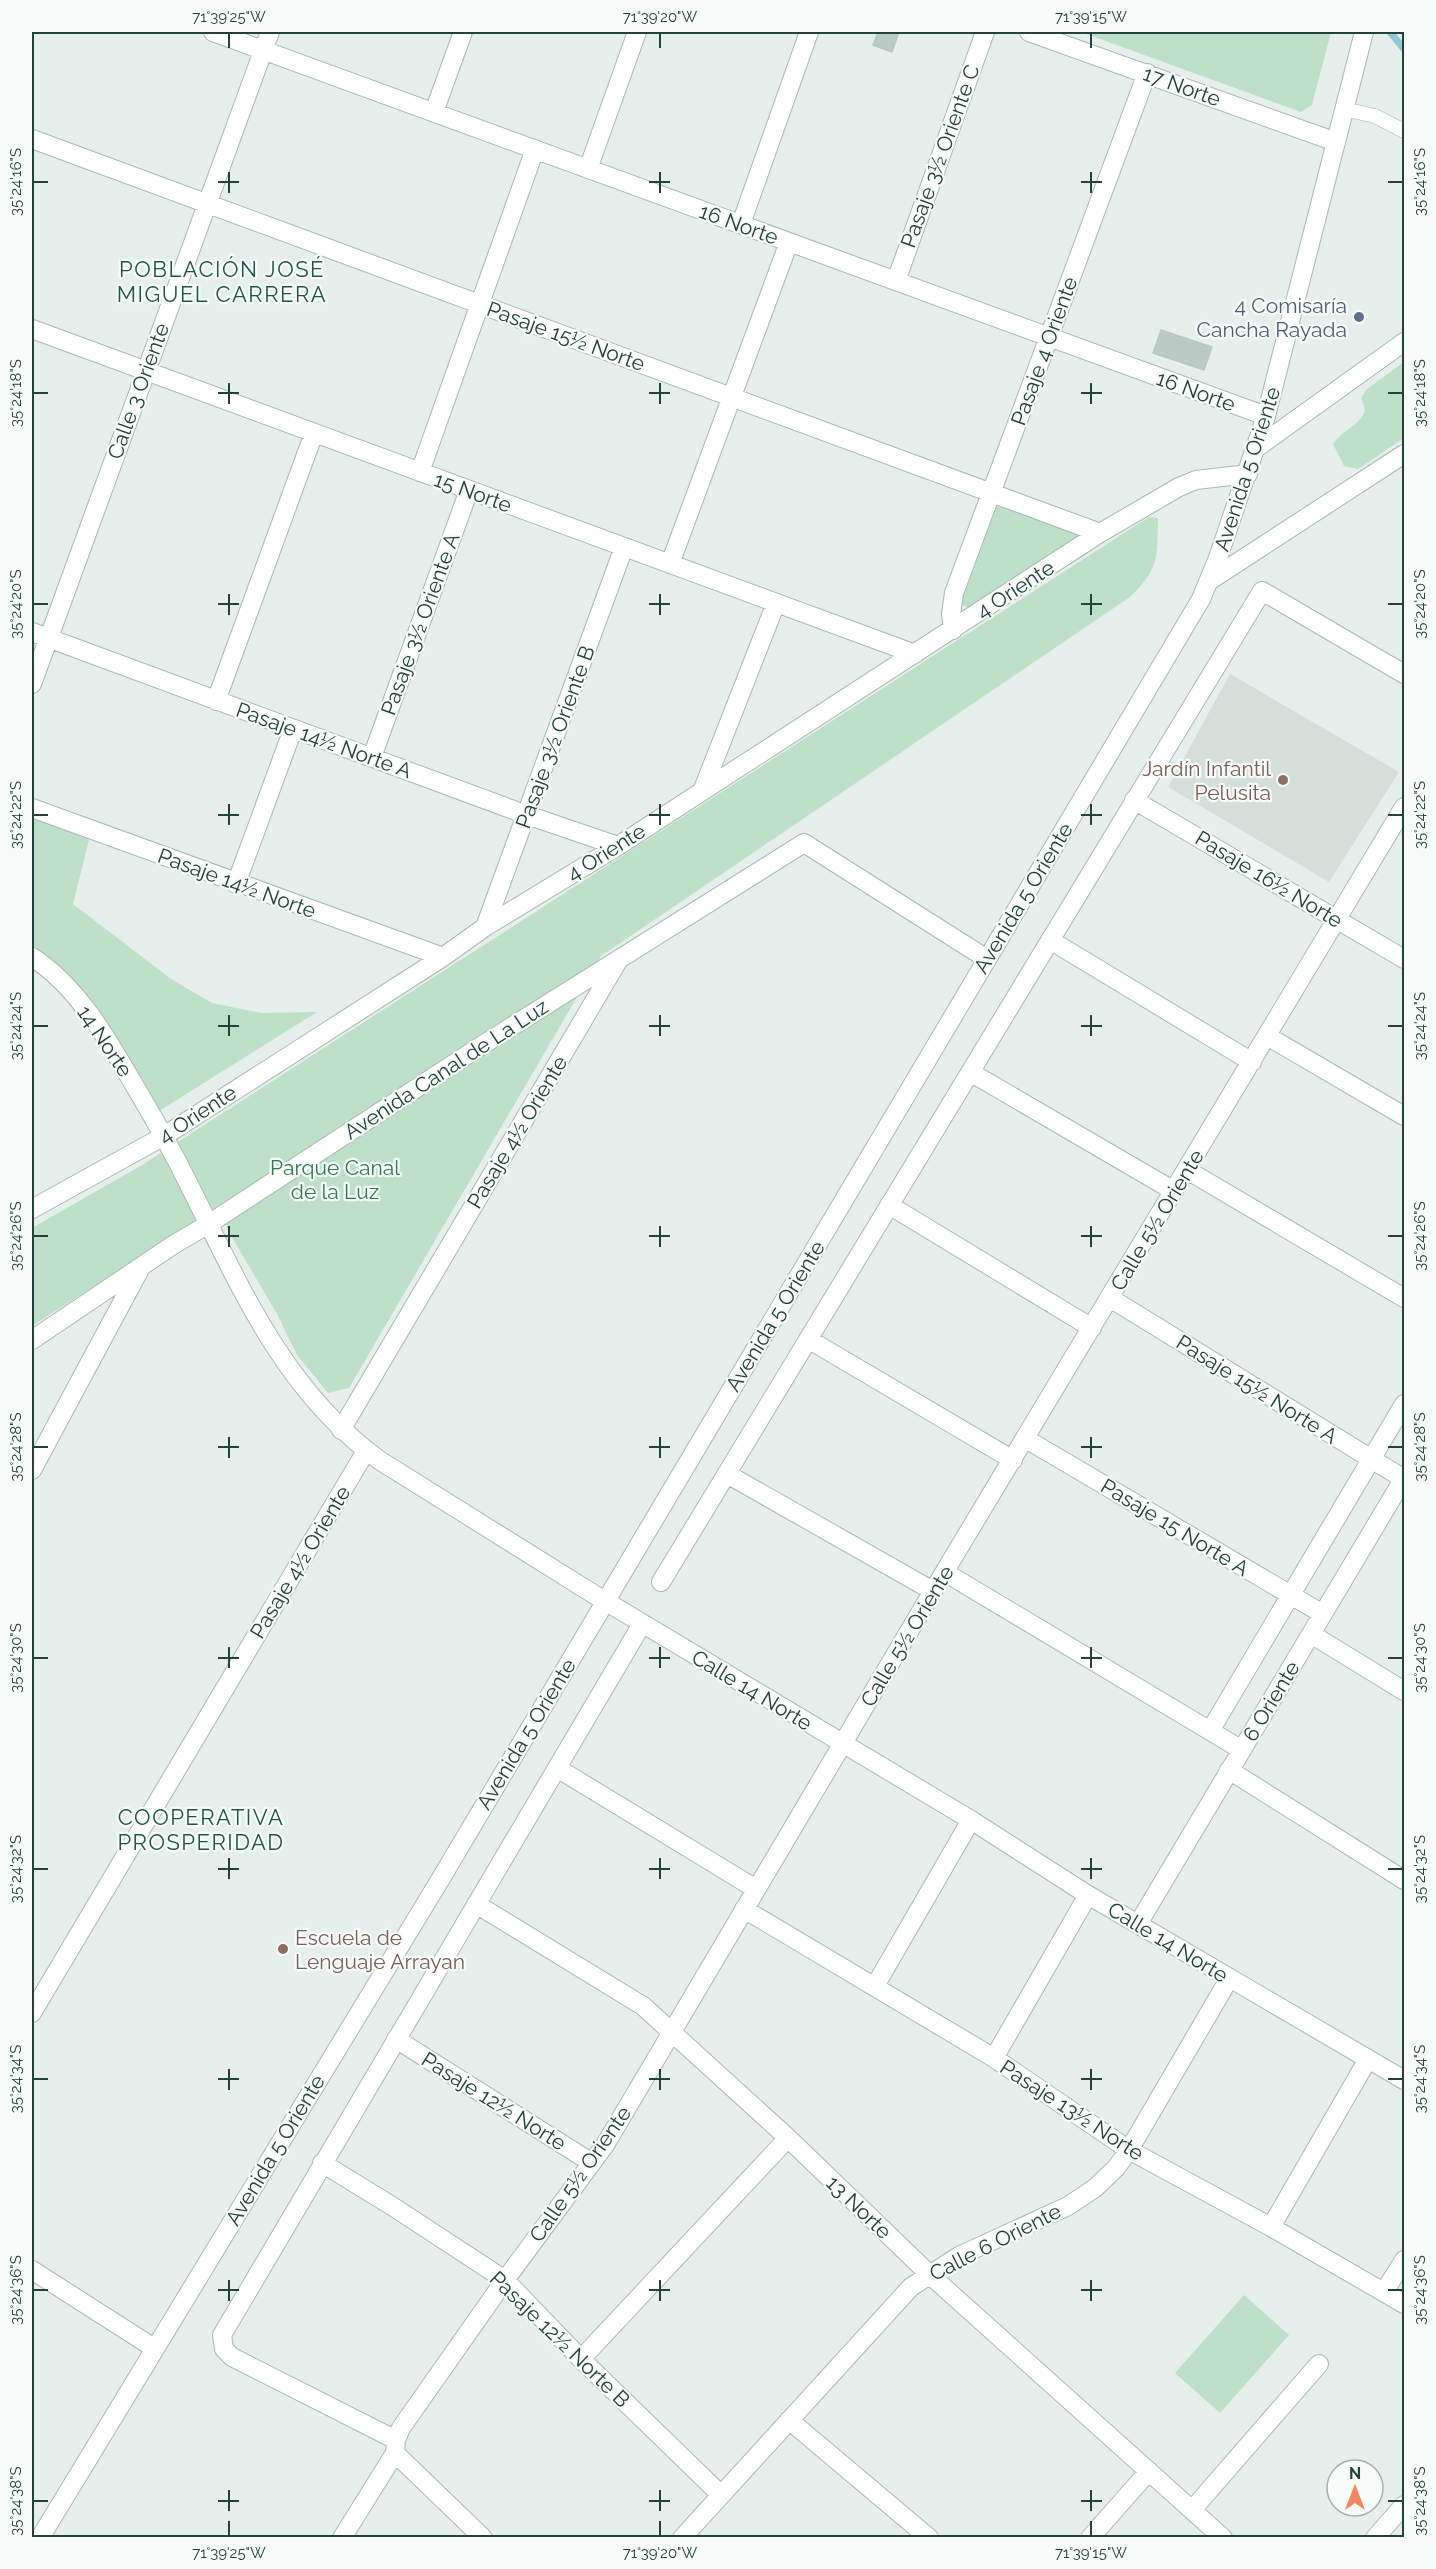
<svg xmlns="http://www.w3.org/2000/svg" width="1436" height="2569" font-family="Raleway,sans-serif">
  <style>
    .built { fill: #d4dfda }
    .green { fill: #bfe0c8 }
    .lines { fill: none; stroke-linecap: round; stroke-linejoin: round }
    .stream { stroke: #8ec9d4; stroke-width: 7 }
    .building { fill: #bbcac4; stroke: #b8c9c2; stroke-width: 1.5 }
    .service-casing { stroke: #a8b8b2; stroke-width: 15 }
    .minor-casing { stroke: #a8b8b2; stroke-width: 20 }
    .tertiary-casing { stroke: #a8b8b2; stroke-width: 20 }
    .service { stroke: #fff; stroke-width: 14 }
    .minor { stroke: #fff; stroke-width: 18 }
    .tertiary { stroke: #fff; stroke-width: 18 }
    .ticks { fill: none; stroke: #24423a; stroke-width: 2 }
    .service-dot { fill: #5c6f8a; stroke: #f7fbf9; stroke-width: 2 }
    .education-dot { fill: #8d6e63; stroke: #f7fbf9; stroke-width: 2 }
    .labels { text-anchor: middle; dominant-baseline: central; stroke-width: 4.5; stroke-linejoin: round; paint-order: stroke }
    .street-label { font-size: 21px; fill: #24423a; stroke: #f7fbf9 }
    .service-label { font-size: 21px; fill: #4e5e75; stroke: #f7fbf9; text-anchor: end }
    .education-label { font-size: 21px; fill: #785e54; stroke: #f7fbf9; text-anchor: end }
    .park-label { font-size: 21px; fill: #2d7a4b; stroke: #f7fbf9 }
    .neighbourhood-label { font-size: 22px; letter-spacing: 1.5px; fill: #1f5548; stroke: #f7fbf9 }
    .neatline { fill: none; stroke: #24423a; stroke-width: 2 }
    .ticks-label { font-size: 15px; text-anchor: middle; fill: #24423a }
  </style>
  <rect width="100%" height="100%" fill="#e6efeb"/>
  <path class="built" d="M1230 674 1399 772 1329 882 1168 787Z"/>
  <path class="green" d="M1081 32H1331L1312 105 1301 112Z
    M1404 362V438L1358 469 1344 466 1333 444C1344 428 1359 427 1365 410L1361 398 1367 389Z
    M1002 504 1076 531 1080 537 969 608 960 604 996 507Z
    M1149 517 1158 518C1157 557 1160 568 1130 597L601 956 349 1388 328 1393 297 1355 277 1314 230 1234 218 1206 32 1326V1228L142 1165Z
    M32 811 91 832 73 904 171 979 212 1003 261 1013 317 1012 148 1118 64 974 32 953Z
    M1244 2295 1289 2335 1220 2413 1175 2373Z"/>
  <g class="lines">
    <path class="stream" d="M1390 32 1404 49"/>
  </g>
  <path class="building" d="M878 32H899L892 52 873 45Z
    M1161 330 1212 347 1204 370 1153 353Z"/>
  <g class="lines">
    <g class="service-casing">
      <path id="service" d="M1344 109 1375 116 1404 131"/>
    </g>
    <g class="minor-casing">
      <path id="minor" d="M213 32 1266 416
        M1029 32 1336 142
        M434 112 463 32
        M32 139 1100 533
        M588 169 637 32
        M741 224 809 32
        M896 281 985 32
        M32 329 915 654
        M1255 449 1404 342
        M420 472 535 149
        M670 564 789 242
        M1209 581 1404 454
        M953 630 951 614 954 593 1147 73
        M32 632 527 815 618 846
        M32 684 270 32
        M216 701 314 433
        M372 757 469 490
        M703 789 776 603
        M1134 800 1404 959
        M32 808 443 957
        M236 884 293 729
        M485 927 624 547
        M1050 940 1252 1062
        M1267 1036 1404 1116
        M970 1072 1174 1191
        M1187 1170 1404 1298
        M889 1205 1092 1328
        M32 1209 164 1136 443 957 485 927 618 846 1100 533 1179 487 1196 480 1248 474
        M1110 1298 1404 1479
        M808 1339 1013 1460
        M32 1340 173 1245 207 1225 484 1044 804 843 987 959
        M341 1430 618 961
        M1026 1439 1323 1614
        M32 1470 139 1271
        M727 1474 933 1591
        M946 1573 1242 1750
        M661 1582 1262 591 1404 674
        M1311 1634 1404 1691
        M1210 1731 1404 1404
        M557 1768 756 1889
        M1229 1770 1404 1880
        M476 1904 643 2006 788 2138 929 2274 1223 2538
        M744 1909 994 2058 1129 2150 1271 2227 1404 2304
        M1138 1924 1404 1478
        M875 1986 971 1820
        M32 2013 366 1451
        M396 2039 592 2163
        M994 2058 1088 1895
        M322 2163 392 2206 505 2280 581 2359 721 2495
        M1271 2227 1368 2059
        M32 2270 154 2348
        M1384 2292 1404 2260
        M581 2359 788 2138
        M789 2420 929 2538
        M396 2440 232 2357 224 2349 222 2335 642 1624
        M395 2453 483 2538
        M1192 2510 1319 2364
        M342 2538 395 2453 396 2440 401 2428 505 2280 605 2145 933 1591 1404 807
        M682 2538 911 2287 959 2256 1068 2206 1095 2188 1116 2168 1129 2150 1229 1979
        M1090 2538 1149 2471
        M1375 2538 1404 2505"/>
    </g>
    <g class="tertiary-casing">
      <path id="tertiary" d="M32 957C77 986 107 1038 133 1083 149 1110 164 1136 178 1163 235 1273 276 1384 379 1460L595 1595 971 1820 1088 1895 1404 2080
        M40 2538 440 1880 1201 599 1218 558 1266 416 1364 32"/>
    </g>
    <use href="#service" class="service"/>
    <use href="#minor" class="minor"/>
    <use href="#tertiary" class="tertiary"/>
  </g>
  <path class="ticks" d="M229 33V48M660 33V48M1091 33V48M229 172V193M660 172V193M1091 172V193M33 182H48M218 182H239M649 182H670M1081 182H1102M1388 182H1403M229 383V404M660 383V404M1091 383V404M33 393H48M218 393H239M649 393H670M1081 393H1102M1388 393H1403M229 594V615M660 594V615M1091 594V615M33 604H48M218 604H239M649 604H670M1081 604H1102M1388 604H1403M229 804V825M660 804V825M1091 804V825M33 815H48M218 815H239M649 815H670M1081 815H1102M1388 815H1403M229 1015V1036M660 1015V1036M1091 1015V1036M33 1026H48M218 1026H239M649 1026H670M1081 1026H1102M1388 1026H1403M229 1226V1247M660 1226V1247M1091 1226V1247M33 1236H48M218 1236H239M649 1236H670M1081 1236H1102M1388 1236H1403M229 1437V1458M660 1437V1458M1091 1437V1458M33 1447H48M218 1447H239M649 1447H670M1081 1447H1102M1388 1447H1403M229 1647V1668M660 1647V1668M1091 1647V1668M33 1658H48M218 1658H239M649 1658H670M1081 1658H1102M1388 1658H1403M229 1858V1879M660 1858V1879M1091 1858V1879M33 1869H48M218 1869H239M649 1869H670M1081 1869H1102M1388 1869H1403M229 2069V2090M660 2069V2090M1091 2069V2090M33 2079H48M218 2079H239M649 2079H670M1081 2079H1102M1388 2079H1403M229 2280V2301M660 2280V2301M1091 2280V2301M33 2290H48M218 2290H239M649 2290H670M1081 2290H1102M1388 2290H1403M229 2490V2511M660 2490V2511M1091 2490V2511M33 2501H48M218 2501H239M649 2501H670M1081 2501H1102M1388 2501H1403M229 2521V2536M660 2521V2536M1091 2521V2536"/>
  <circle class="service-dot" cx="1359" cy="317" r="6"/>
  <g class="education-dot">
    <circle cx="1283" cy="780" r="6"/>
    <circle cx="283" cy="1949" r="6"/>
  </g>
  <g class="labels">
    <g class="street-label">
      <text transform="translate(1182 86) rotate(20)">17 Norte</text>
      <text transform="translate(940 156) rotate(-70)">Pasaje 3½ Oriente C</text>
      <text transform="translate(739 224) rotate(20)">16 Norte</text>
      <text transform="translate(566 336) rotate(20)">Pasaje 15½ Norte</text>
      <text transform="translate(1044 351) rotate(-70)">Pasaje 4 Oriente</text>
      <text transform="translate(138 391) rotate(-70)">Calle 3 Oriente</text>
      <text transform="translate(1196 391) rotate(20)">16 Norte</text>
      <text transform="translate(1247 469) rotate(-72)">Avenida 5 Oriente</text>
      <text transform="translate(473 492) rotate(20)">15 Norte</text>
      <text transform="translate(1015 589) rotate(-33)">4 Oriente</text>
      <text transform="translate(420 624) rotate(-70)">Pasaje 3½ Oriente A</text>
      <text transform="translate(555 737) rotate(-70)">Pasaje 3½ Oriente B</text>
      <text transform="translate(324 740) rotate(20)">Pasaje 14½ Norte A</text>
      <text transform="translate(606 852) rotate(-32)">4 Oriente</text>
      <text transform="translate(1269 879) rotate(31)">Pasaje 16½ Norte</text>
      <text transform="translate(237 883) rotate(20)">Pasaje 14½ Norte</text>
      <text transform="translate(1023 898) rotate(-59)">Avenida 5 Oriente</text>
      <text transform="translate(105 1041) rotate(56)">14 Norte</text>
      <text transform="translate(446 1069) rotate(-33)">Avenida Canal de La Luz</text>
      <text transform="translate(197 1114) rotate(-33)">4 Oriente</text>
      <text transform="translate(517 1132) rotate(-59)">Pasaje 4½ Oriente</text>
      <text transform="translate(1157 1220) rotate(-59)">Calle 5½ Oriente</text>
      <text transform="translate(775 1316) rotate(-59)">Avenida 5 Oriente</text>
      <text transform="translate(1257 1389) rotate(32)">Pasaje 15½ Norte A</text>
      <text transform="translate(1175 1527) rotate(31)">Pasaje 15 Norte A</text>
      <text transform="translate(300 1562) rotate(-59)">Pasaje 4½ Oriente</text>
      <text transform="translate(907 1636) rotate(-59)">Calle 5½ Oriente</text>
      <text transform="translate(752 1690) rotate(31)">Calle 14 Norte</text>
      <text transform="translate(1271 1701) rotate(-59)">6 Oriente</text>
      <text transform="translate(526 1734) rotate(-59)">Avenida 5 Oriente</text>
      <text transform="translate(1168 1942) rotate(31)">Calle 14 Norte</text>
      <text transform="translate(494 2101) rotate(32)">Pasaje 12½ Norte</text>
      <text transform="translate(1072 2110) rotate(33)">Pasaje 13½ Norte</text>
      <text transform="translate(275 2150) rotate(-59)">Avenida 5 Oriente</text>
      <text transform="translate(580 2174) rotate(-55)">Calle 5½ Oriente</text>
      <text transform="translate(859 2207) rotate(44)">13 Norte</text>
      <text transform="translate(995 2242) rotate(-27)">Calle 6 Oriente</text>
      <text transform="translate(560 2339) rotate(44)">Pasaje 12½ Norte B</text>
    </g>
    <g class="service-label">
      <text x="1347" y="305">4 Comisaría<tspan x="1347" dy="24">Cancha Rayada</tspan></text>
    </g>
    <g class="education-label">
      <text x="1271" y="768">Jardín Infantil<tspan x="1271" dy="24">Pelusita</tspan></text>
      <text x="295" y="1937" text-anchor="start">Escuela de<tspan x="295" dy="24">Lenguaje Arrayan</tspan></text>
    </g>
    <g class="park-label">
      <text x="335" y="1167">Parque Canal<tspan x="335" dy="24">de la Luz</tspan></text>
    </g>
    <g class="neighbourhood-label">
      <text x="222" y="269">POBLACIÓN JOSÉ<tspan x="222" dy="25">MIGUEL CARRERA</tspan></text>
      <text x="201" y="1817">COOPERATIVA<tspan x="201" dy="25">PROSPERIDAD</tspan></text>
    </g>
  </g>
  <rect width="1436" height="2569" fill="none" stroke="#f7fbf9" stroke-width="66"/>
  <g transform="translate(1355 2488)"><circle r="28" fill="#f7fbf9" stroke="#a3b1ad" stroke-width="1.5"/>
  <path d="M0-4.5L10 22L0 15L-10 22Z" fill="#f4845f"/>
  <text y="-9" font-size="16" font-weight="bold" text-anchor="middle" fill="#24423a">N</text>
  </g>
  <rect x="33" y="33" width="1370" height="2503" class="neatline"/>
  <g class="ticks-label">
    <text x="229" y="22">71°39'25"W</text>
    <text x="660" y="22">71°39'20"W</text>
    <text x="1091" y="22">71°39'15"W</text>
    <text transform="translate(16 182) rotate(-90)" y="5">35°24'16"S</text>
    <text transform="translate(1420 182) rotate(-90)" y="5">35°24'16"S</text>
    <text transform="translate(16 393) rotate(-90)" y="5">35°24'18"S</text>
    <text transform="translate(1420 393) rotate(-90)" y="5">35°24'18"S</text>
    <text transform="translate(16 604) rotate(-90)" y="5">35°24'20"S</text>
    <text transform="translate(1420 604) rotate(-90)" y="5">35°24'20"S</text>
    <text transform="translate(16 815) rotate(-90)" y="5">35°24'22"S</text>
    <text transform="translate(1420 815) rotate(-90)" y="5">35°24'22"S</text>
    <text transform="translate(16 1026) rotate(-90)" y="5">35°24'24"S</text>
    <text transform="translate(1420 1026) rotate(-90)" y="5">35°24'24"S</text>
    <text transform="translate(16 1236) rotate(-90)" y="5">35°24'26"S</text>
    <text transform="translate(1420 1236) rotate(-90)" y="5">35°24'26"S</text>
    <text transform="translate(16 1447) rotate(-90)" y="5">35°24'28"S</text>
    <text transform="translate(1420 1447) rotate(-90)" y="5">35°24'28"S</text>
    <text transform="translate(16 1658) rotate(-90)" y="5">35°24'30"S</text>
    <text transform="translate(1420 1658) rotate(-90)" y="5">35°24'30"S</text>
    <text transform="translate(16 1869) rotate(-90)" y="5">35°24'32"S</text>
    <text transform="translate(1420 1869) rotate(-90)" y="5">35°24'32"S</text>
    <text transform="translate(16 2079) rotate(-90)" y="5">35°24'34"S</text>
    <text transform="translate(1420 2079) rotate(-90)" y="5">35°24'34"S</text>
    <text transform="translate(16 2290) rotate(-90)" y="5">35°24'36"S</text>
    <text transform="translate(1420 2290) rotate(-90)" y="5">35°24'36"S</text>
    <text transform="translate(16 2501) rotate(-90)" y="5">35°24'38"S</text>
    <text transform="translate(1420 2501) rotate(-90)" y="5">35°24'38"S</text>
    <text x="229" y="2558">71°39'25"W</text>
    <text x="660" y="2558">71°39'20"W</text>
    <text x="1091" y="2558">71°39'15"W</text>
  </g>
</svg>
